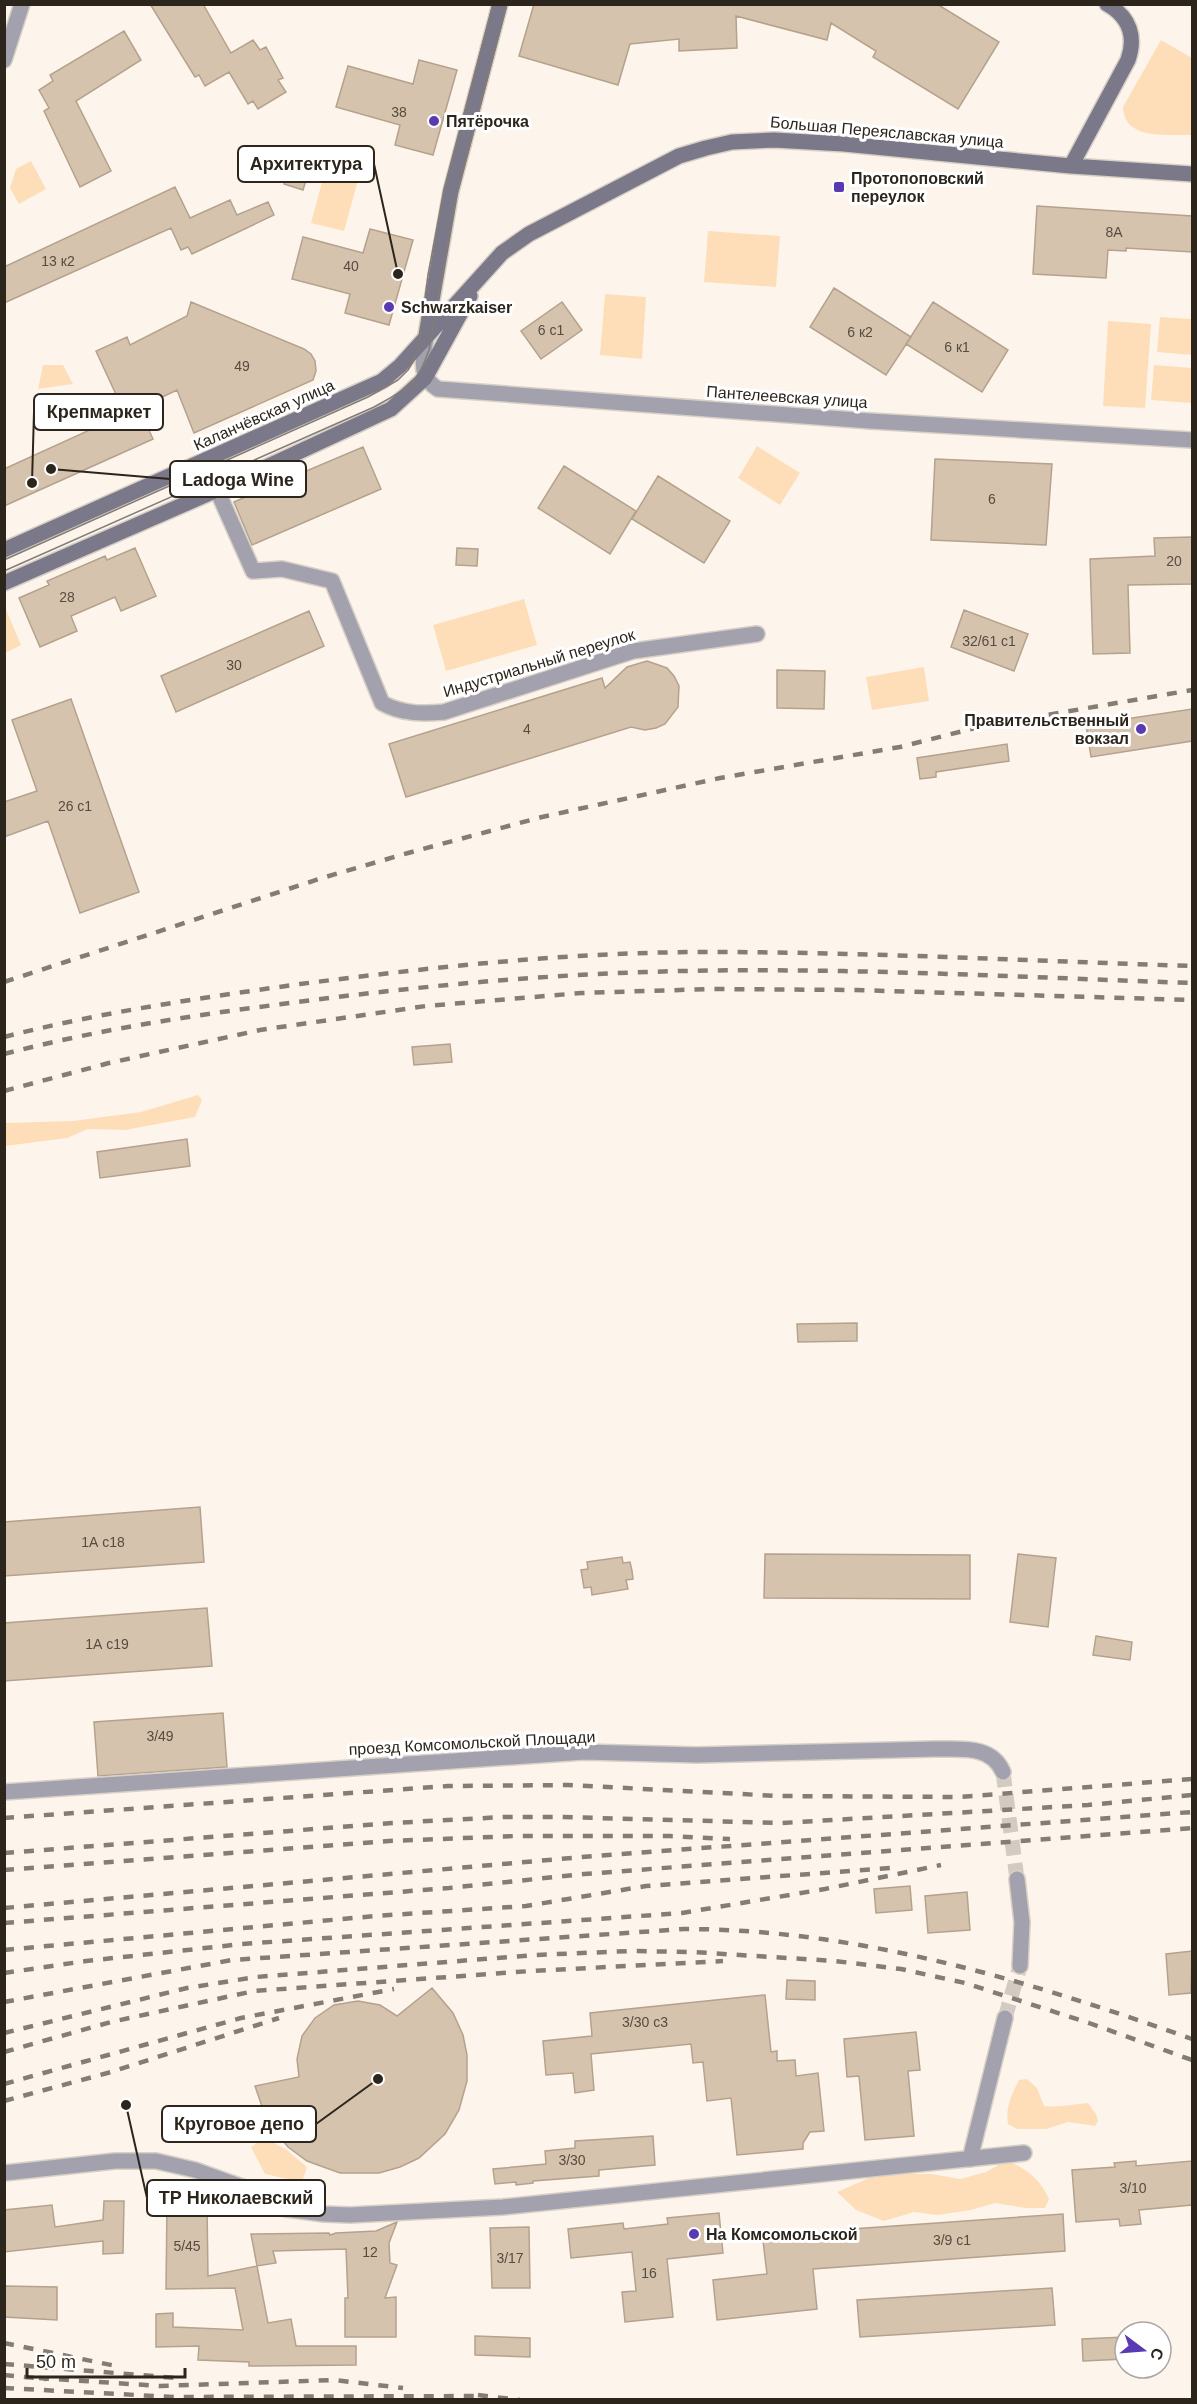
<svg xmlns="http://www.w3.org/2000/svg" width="1197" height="2404" font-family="Helvetica,sans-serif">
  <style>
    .green { fill: #fedeb8 }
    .building { fill: #d6c3ad; stroke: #b4a28c; stroke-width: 1.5 }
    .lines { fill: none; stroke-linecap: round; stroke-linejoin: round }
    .street-tunnel { stroke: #d3cbc2; stroke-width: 15; stroke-dasharray: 15 8; stroke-linecap: butt }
    .street-casing { stroke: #d7d0c7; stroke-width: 18 }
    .secondary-casing { stroke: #d7d0c7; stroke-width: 18 }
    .street { stroke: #a2a1ad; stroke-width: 15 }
    .secondary { stroke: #7a7889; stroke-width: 15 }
    .tram { stroke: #847d74; stroke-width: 1.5 }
    .rail { stroke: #847d74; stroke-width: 4.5; stroke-dasharray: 10 10; stroke-linecap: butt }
    .poi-dot { fill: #5a3ab2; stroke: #fff; stroke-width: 2 }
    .labels { text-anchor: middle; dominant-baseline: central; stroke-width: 6; stroke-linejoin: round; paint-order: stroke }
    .number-label { font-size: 14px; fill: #564c40 }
    .poi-label { font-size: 16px; font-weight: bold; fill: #2c251c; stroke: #fff; text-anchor: start }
    .street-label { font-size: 16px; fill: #2c251c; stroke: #fff }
    .leader { fill: none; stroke: #2c251c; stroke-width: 2 }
    .callout-dot { fill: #2c251c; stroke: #fff; stroke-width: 2 }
    .callout { fill: #fff; stroke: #2c251c; stroke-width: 2 }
    .callout-label { font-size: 18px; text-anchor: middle; font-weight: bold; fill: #2c251c }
  </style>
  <rect width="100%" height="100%" fill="#fdf5ec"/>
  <path class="green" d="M1161 40 1192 58V135C1168 134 1124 141 1123 107Z
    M31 161 46 189 19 204 10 188 16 169Z
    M325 171 358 180 344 231 311 223Z
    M708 231 780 236 776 287 704 282Z
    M605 294 646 297 642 359 600 355Z
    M1160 317 1192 319V355L1157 352Z
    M1108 321 1151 324 1145 408 1103 406Z
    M43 365H63L73 384 38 389Z
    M1154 365 1192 368 1191 403 1151 400Z
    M757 446 800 473 780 505 738 478Z
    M524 599 537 645 446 671 433 625Z
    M5 607 21 645 5 653H4Z
    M924 667 929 701 872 710 866 677Z
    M198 1095 202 1100 195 1117 125 1130 88 1129 67 1138 5 1146V1123L73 1121 141 1112Z
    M1027 2079 1037 2088 1044 2106C1060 2108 1073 2104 1088 2103L1096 2114 1098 2121 1095 2126 1068 2122 1046 2129H1017L1008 2124C1005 2107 1012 2094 1019 2080Z
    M265 2138 287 2150 307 2167 302 2182 265 2174 251 2147Z
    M1007 2160C1027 2170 1040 2178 1049 2199L1045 2208H1026L995 2203 971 2210 938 2215 914 2212 884 2221 856 2210 837 2192 869 2178 900 2174H932L960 2179 986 2172Z"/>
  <path class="building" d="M150 4H203L231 53 253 40 260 50 266 47 283 78 278 80 286 92 258 109 253 101 248 104 229 72 205 86 199 75 195 77Z
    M534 4H937L999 42 958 109 873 57 876 51 831 23 827 40 736 16 737 48 679 51V39L630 44 618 85 519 56Z
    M124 31 141 60 76 101 111 171 80 187 44 111 49 108 39 90 53 81 50 75Z
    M419 60 457 70 433 155 395 145 400 125 336 107 348 66 413 84Z
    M292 158 311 164 303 190 284 184Z
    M175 187 190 218 230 200 237 215 268 202 274 215 192 254 188 247 181 250 171 228 4 303V267Z
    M1037 206 1192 216V252L1126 248V251L1108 250 1106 278 1033 274Z
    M370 229 413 240 389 325 345 313 350 294 292 279 303 237 363 253Z
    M834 288 911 337 886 375 810 327Z
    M191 302 304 349 311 354 315 361 316 371 313 380 194 433 177 390 139 408 153 439 4 506V469L125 414 96 351 127 337 130 345 187 316Z
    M562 302 582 330 541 359 521 331Z
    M933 302 1008 350 982 392 906 344Z
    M363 447 381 489 252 545 234 502 288 479 287 475 303 469 304 472Z
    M935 459 1052 464 1046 545 931 540Z
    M564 466 636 511 610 554 538 508Z
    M658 476 730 521 704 563 632 519Z
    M1192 537V584L1128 585 1130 653 1093 654 1090 559 1155 556 1154 538Z
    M135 548 156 596 121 611 115 597 71 616 77 631 40 647 19 598 49 585 47 581 105 556 107 560Z
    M457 548 478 549 477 566 456 565Z
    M964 610 1028 634 1014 671 951 647Z
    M309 611 324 646 176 712 161 676Z
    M647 661 667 668 674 676 679 686 678 707 665 724 656 728 645 730 631 727 406 797 389 744 602 678 605 688 627 667Z
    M777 670 825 671 824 709 777 708Z
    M71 699 139 892 80 913 48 821 4 837V802L37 791 12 720Z
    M1192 709V741L1091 757 1086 725Z
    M1007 744 1009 761 936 772V777L920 779 917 758Z
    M450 1044 452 1062 414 1065 412 1047Z
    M187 1139 190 1166 100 1178 97 1152Z
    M857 1323V1341L798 1342 797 1324Z
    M200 1507 204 1562 4 1576V1522Z
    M765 1554 970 1555V1599L764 1598Z
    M1018 1554 1056 1558 1048 1627 1010 1622Z
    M622 1557 623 1563 630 1562 632 1571 633 1579 626 1580 628 1589 592 1595 591 1587 584 1588 581 1570 588 1569 587 1562Z
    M207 1608 212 1666 4 1681V1623Z
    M1096 1636 1132 1642 1130 1660 1093 1655Z
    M223 1713 227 1767 98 1776 94 1722Z
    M910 1886 912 1910 876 1913 874 1889Z
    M967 1892 970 1930 928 1933 925 1896Z
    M1192 1951 1191 1993 1169 1995 1166 1954Z
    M787 1980 815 1981V2000L786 1999Z
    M432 1988 453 2013 463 2035 467 2055V2081L459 2110 445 2134 419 2158 400 2167 379 2173H340L307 2161 288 2147 267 2121 255 2086 299 2077 297 2059 302 2036 315 2018 334 2005 358 2001 380 2005 397 2016Z
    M765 1995 771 2052 777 2051V2061L795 2060 796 2076 818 2073 824 2131 810 2132 803 2143V2149L737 2155 731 2098 707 2101 703 2062 693 2063 691 2044 591 2054 594 2090 575 2093 573 2073 546 2075 543 2041 592 2036 590 2013Z
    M916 2032 920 2070 908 2071 914 2136 865 2140 859 2076 847 2077 844 2039Z
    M653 2136 655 2165 599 2170V2176L533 2181V2183L516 2185V2182L495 2184 493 2169 546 2164 545 2151 575 2148V2141Z
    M1136 2161V2166L1192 2161V2205L1139 2210 1141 2224 1120 2226 1119 2219 1076 2222 1072 2170 1115 2167 1114 2163Z
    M104 2201H124L123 2253 103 2254V2241L4 2252V2210L52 2205 55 2227 103 2220Z
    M167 2204H207L208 2276 257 2266 268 2323 291 2319 296 2346H356V2365L249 2366V2362L198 2360 199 2346 156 2347V2314L173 2313V2327L243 2330 235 2288 166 2289Z
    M719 2213 723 2253 667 2259 673 2317 625 2322 622 2292 636 2291 632 2252 571 2258 568 2229 623 2223 624 2229 668 2224 667 2218Z
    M1063 2214 1065 2251 813 2269 817 2309 717 2320 713 2280 767 2274 763 2241 839 2233 838 2230Z
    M397 2222 389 2243 390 2263 397 2265 385 2298 396 2297V2337H345V2298H348L346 2249 273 2251 276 2263 257 2266 251 2234 329 2233 330 2235 336 2233 376 2231Z
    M529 2227 530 2288H492L490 2228Z
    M4 2286 57 2287V2320L4 2317Z
    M1052 2288 1055 2325 860 2337 857 2300Z
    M475 2336 530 2338V2357L475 2355Z
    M1125 2337V2359L1083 2361 1082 2339Z"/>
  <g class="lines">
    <path class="street-tunnel" d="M1003 1772 1017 1879
      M1005 2018 1020 1966"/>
    <g class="street-casing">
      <path id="street" d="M4 60 22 4
        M426 337C424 358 417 376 438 389L870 421 1192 440
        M217 490 253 571 282 569 332 581 382 703C402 714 422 714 444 712L633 651 757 634
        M4 1792 584 1752 697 1755 934 1749C960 1750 991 1744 1003 1772
        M1017 1879 1022 1922 1020 1966
        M970 2159 1005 2018
        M4 2173 115 2161H156L195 2170 245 2188 286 2209 324 2214 350 2215 503 2207 1024 2153"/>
    </g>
    <g class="secondary-casing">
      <path id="secondary" d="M1071 166 1128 60C1136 37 1130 17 1107 4
        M426 335 451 191 500 4
        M4 550 382 381 400 366 502 253 529 234 679 156 706 148 732 142 774 140 844 144 1071 166 1192 174
        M4 583 217 490 391 409 425 378 470 296"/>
    </g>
    <use href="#street" class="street"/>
    <use href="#secondary" class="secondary"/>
    <path class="tram" d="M4 560 368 397 398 380 408 370 415 358 419 344 428 275 444 189 493 4
      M4 571 374 407C406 389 417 386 429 350L456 198 507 4"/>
    <path class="rail" d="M4 982 322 878 408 853 542 817 720 778 900 747 983 726 1192 690
      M4 1037C101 1012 201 998 300 984 434 967 571 952 706 952 868 952 1031 961 1192 966
      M4 1054C96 1030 188 1016 282 1004 403 988 524 976 646 972 828 966 1011 977 1192 983
      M4 1091 109 1063 260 1030 426 1006 581 993 712 989 854 990 1192 1000
      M4 1818 448 1786 568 1785 779 1796 959 1797 1192 1779
      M4 1853 392 1823 504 1817H561L782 1823 1088 1805 1192 1795
      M4 1870 389 1841 516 1836H670L730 1839
      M4 1908 594 1856 1192 1812
      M4 1923 449 1888 584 1874 1192 1828
      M4 1950 375 1916 526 1906 646 1886 890 1868
      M4 1973 86 1961 242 1944 682 1913 825 1889 941 1865
      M4 2002 232 1960 684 1929C859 1929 1029 1981 1192 2039
      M4 2033 187 1988 256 1977 535 1955 630 1951 693 1952 835 1961 901 1969 965 1983 1089 2023 1192 2060
      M4 2052 111 2022 254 1991 531 1971 723 1961
      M4 2084 241 2018 394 1989
      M4 2101 111 2072 279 2018
      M4 2343 116 2366
      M4 2364 177 2378
      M4 2375 46 2379
      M39 2378 160 2386 334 2380 403 2388
      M4 2388 174 2397 486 2396
      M478 2395 520 2400"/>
  </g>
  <g class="poi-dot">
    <circle cx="434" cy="121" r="6"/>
    <rect x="833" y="181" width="12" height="12" rx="3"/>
    <circle cx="389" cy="307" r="6"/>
    <circle cx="1141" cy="729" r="6"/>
    <circle cx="694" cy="2234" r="6"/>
  </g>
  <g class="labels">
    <g class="number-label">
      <text x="399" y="112">38</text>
      <text x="1114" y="232">8А</text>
      <text x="58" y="261">13 к2</text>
      <text x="351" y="266">40</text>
      <text x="551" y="330">6 с1</text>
      <text x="860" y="332">6 к2</text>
      <text x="957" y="347">6 к1</text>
      <text x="242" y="366">49</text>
      <text x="992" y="499">6</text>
      <text x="1174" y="561">20</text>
      <text x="67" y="597">28</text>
      <text x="989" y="641">32/61 с1</text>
      <text x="234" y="665">30</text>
      <text x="527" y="729">4</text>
      <text x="75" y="806">26 с1</text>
      <text x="103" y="1542">1А с18</text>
      <text x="107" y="1644">1А с19</text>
      <text x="160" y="1736">3/49</text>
      <text x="645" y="2022">3/30 с3</text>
      <text x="572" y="2160">3/30</text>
      <text x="1133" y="2188">3/10</text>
      <text x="952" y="2240">3/9 с1</text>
      <text x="187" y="2246">5/45</text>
      <text x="370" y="2252">12</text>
      <text x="510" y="2258">3/17</text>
      <text x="649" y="2273">16</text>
    </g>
    <g class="poi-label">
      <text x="446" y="121">Пятёрочка</text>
      <text x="851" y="178">Протопоповский<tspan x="851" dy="18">переулок</tspan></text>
      <text x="401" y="307">Schwarzkaiser</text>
      <text x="1129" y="720" text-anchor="end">Правительственный<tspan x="1129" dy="18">вокзал</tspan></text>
      <text x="706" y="2234">На Комсомольской</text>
    </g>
    <g class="street-label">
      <text transform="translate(887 132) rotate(5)">Большая Переяславская улица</text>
      <text transform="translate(787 397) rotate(4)">Пантелеевская улица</text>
      <text transform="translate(264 415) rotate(-24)">Каланчёвская улица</text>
      <text transform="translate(539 663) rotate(-17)">Индустриальный переулок</text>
      <text transform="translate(472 1743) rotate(-3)">проезд Комсомольской Площади</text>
    </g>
  </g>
  <path class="leader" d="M398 274L374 164M32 483L34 412M51 469L170 479M378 2079L316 2124M126 2105L147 2198"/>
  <g class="callout-dot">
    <circle cx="398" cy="274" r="6"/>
    <circle cx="32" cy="483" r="6"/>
    <circle cx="51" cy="469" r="6"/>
    <circle cx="378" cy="2079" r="6"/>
    <circle cx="126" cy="2105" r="6"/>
  </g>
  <g class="callout">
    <rect x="238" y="146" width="136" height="36" rx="6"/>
    <rect x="34" y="394" width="129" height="36" rx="6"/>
    <rect x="170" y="461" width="136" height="36" rx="6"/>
    <rect x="162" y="2106" width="154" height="36" rx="6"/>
    <rect x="147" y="2180" width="178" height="36" rx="6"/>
  </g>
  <g class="callout-label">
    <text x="306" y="170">Архитектура</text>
    <text x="99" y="418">Крепмаркет</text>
    <text x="238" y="486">Ladoga Wine</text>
    <text x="239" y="2130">Круговое депо</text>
    <text x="236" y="2204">ТР Николаевский</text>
  </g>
  <rect width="1197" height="2404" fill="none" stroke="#2c251c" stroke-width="12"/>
  <g transform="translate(1143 2350) rotate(106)"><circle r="28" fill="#ffffff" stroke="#aba8a4" stroke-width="1.5"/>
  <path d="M0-4.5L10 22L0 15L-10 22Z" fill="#5a3ab2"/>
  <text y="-9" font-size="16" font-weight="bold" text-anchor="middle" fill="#2c251c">С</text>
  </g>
  <path d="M27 2368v9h158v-9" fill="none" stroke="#2c251c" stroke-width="3"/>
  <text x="36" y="2368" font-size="18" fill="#2c251c" stroke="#ffffff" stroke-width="4.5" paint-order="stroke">50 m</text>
</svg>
